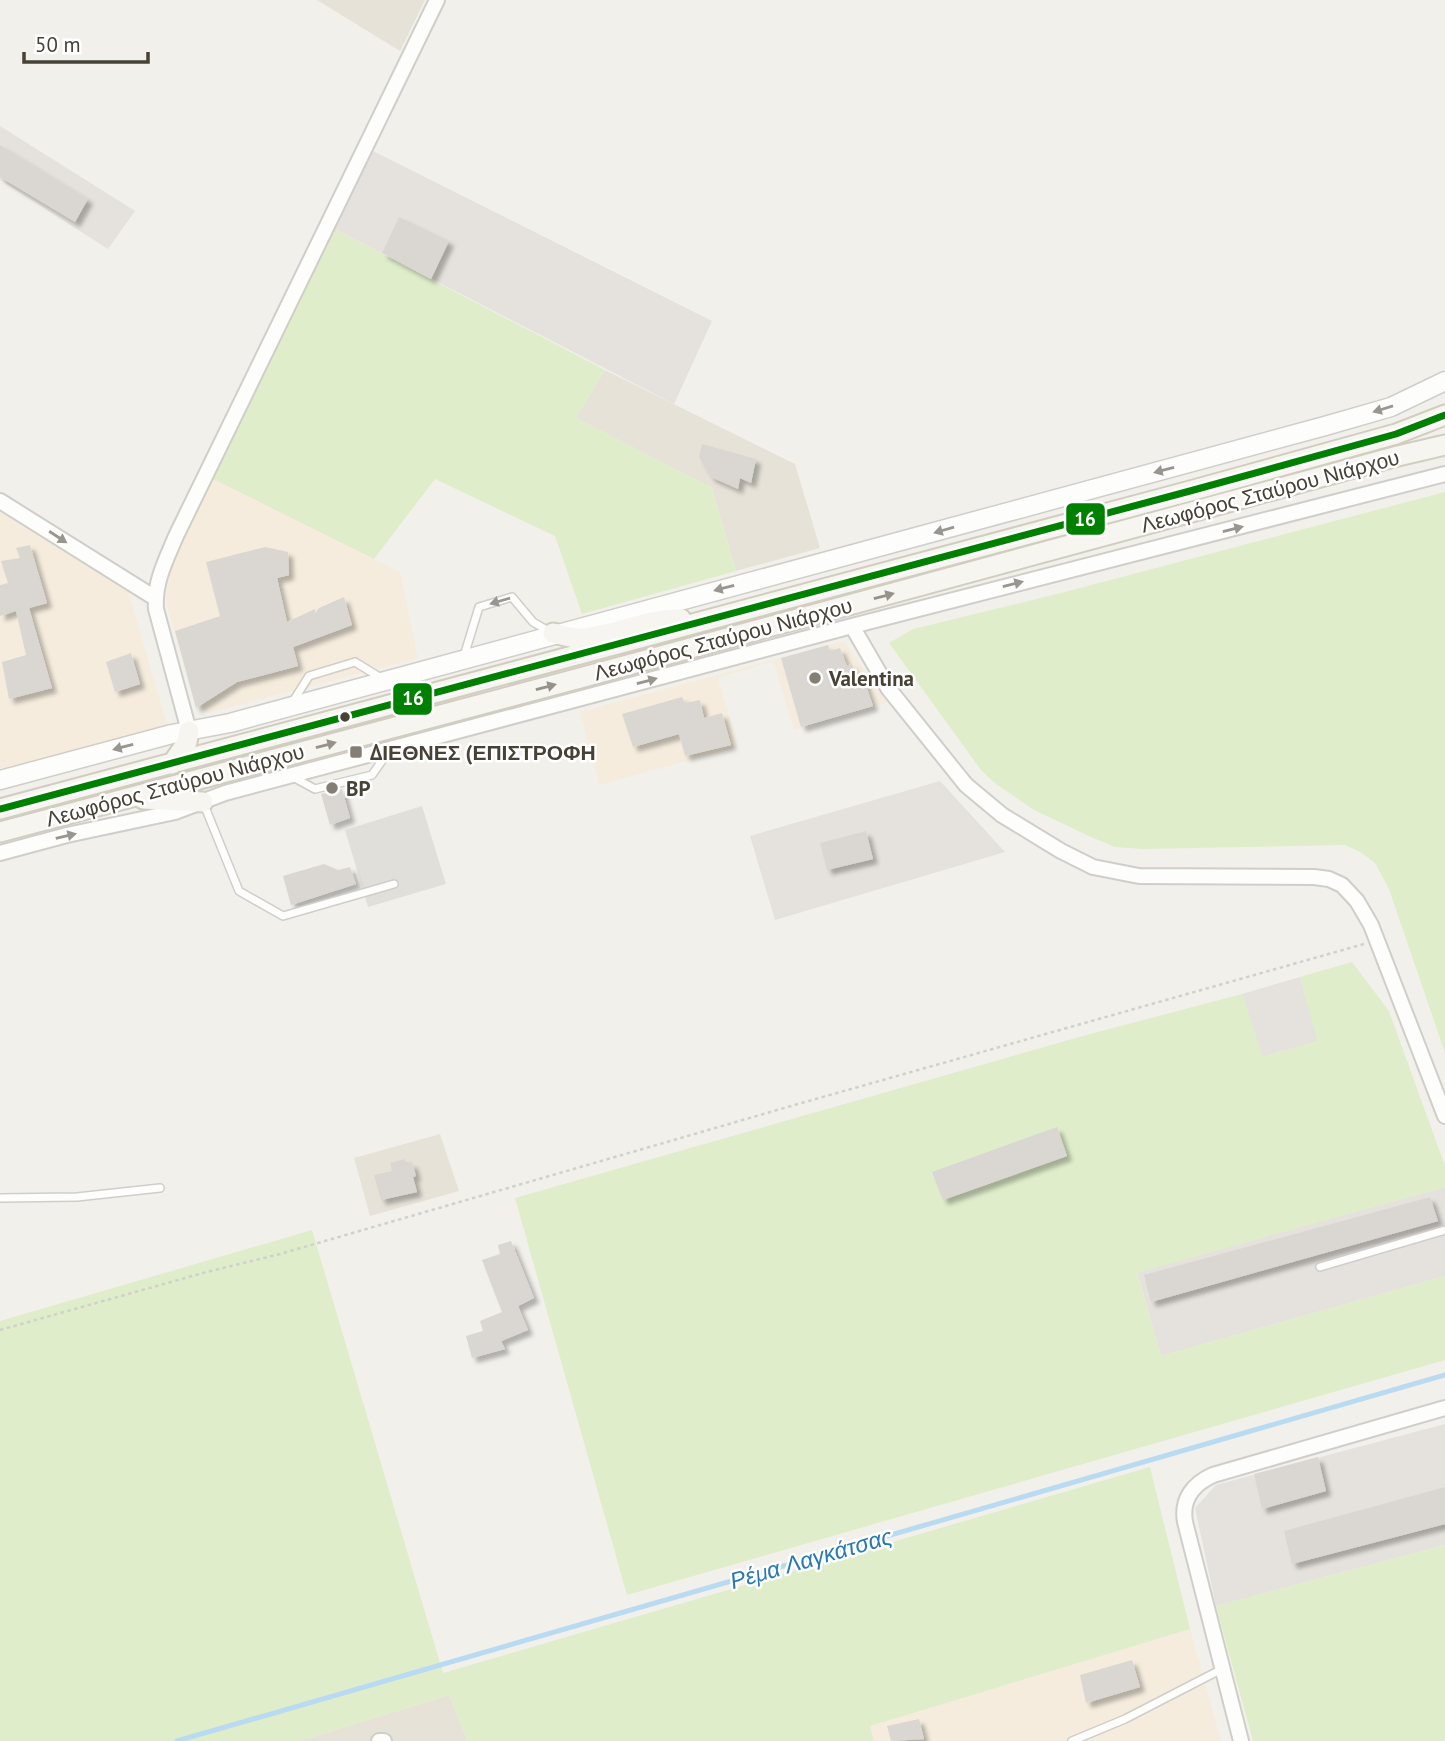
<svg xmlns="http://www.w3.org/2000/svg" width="1445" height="1741" font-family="'PT Sans',sans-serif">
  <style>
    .residential { fill: #e6e2d8 }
    .commercial { fill: #f5ecdd }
    .industrial { fill: #e5e1dc }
    .green { fill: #dfedca }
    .parking { fill: #e1dfda }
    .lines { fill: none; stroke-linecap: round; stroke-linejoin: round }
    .stream { stroke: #b9dbf1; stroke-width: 5 }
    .building { fill: #dad7d2; filter: url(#shadow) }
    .service-casing { stroke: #d0cec8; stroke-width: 10 }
    .minor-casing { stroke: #d0cec8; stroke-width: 18 }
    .tertiary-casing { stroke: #d0cec8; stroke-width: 21 }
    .secondary-casing { stroke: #d2cdc1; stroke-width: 23 }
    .path { stroke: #d2d0ca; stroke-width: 2.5; stroke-dasharray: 3.5 3.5; stroke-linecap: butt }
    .service { stroke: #fdfdfc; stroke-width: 7 }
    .minor { stroke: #fdfdfc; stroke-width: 14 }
    .tertiary { stroke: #fdfdfc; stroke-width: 18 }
    .secondary { stroke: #f7f5ef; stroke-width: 19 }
    .bus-1-casing { stroke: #fff; stroke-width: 12 }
    .bus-1 { stroke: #008000; stroke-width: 7 }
    .oneway { fill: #99968f }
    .oneway2 { fill: #979289 }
    .poi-dot { fill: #847e75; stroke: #fff; stroke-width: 2.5 }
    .bus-dot { fill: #484136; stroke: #fff; stroke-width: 2.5 }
    .labels { text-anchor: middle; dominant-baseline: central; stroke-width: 5; stroke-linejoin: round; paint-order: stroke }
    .street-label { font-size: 21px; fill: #484136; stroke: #fff }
    .poi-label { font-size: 21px; font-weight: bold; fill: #484136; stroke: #fff; text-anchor: start }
    .water-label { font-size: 23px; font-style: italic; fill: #2878b2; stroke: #fff }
    .line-badge { stroke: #fff; stroke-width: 2.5 }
    .badge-label { font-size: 19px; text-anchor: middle; font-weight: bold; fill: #fff }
  </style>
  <defs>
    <filter id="shadow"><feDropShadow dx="5" dy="5" stdDeviation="2" flood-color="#0004"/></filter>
  </defs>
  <rect width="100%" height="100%" fill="#f2f0eb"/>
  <path class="residential" d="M317 0H425L400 51Z
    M605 370 795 464 820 548 736 571 712 488 576 418Z
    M440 1134 459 1191 370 1216 354 1158Z
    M449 1695 467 1741H299Z"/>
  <path class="commercial" d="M213 479 400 572 418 658 208 713 196 708 167 606 166 592 172 563Z
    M0 512 128 590 167 725 0 769Z
    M844 641 887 703 794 730 773 661 718 678 738 747 599 785 580 712Z
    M1190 1629 1221 1741H874L870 1726Z"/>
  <path class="industrial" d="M0 126 135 211 108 249 0 180Z
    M373 151 712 321 674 404 335 229Z
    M940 781 1005 852 775 920 750 836Z
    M1300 977 1318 1041 1262 1057 1242 994Z
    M1445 1187V1276L1161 1356 1137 1272Z
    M1445 1424V1545L1216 1606 1195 1508 1216 1485Z"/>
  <path class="green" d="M335 229 605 370 576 418 712 488 736 571 582 614 555 536 435 479 374 559 213 479Z
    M1445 492V1053L1389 889 1375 863 1360 852 1345 845 1143 849 1115 847 1091 837 1034 810 996 784 981 770 889 643 913 629 1061 593Z
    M1352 962 1389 1011 1445 1166V1187L1137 1273 1161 1356 1445 1276V1360L627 1595 515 1198 1079 1037 1242 994 1263 1057 1317 1041 1300 977Z
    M312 1230 443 1673 1150 1467 1190 1629 870 1726 874 1741H467L449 1695 299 1741H0V1321Z
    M1445 1545V1741H1253L1216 1606Z"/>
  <path class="parking" d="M422 806 446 884 368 907 345 830Z"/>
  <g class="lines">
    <path class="stream" d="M177 1741 1445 1375"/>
  </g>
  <path class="building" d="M0 145 88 199 75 222 0 177Z
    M399 217 449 241 431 279 382 253Z
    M702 444 756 459 751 483 740 478 738 489 711 477 699 457Z
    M30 545 47 603 29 608 52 688 9 699 2 662 26 655 16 611 0 616V585L8 583 1 561 20 558 16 548Z
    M265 547 288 552 289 575 277 578 287 622 315 609V613L319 608 344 597 352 625 293 647 298 666 237 682 196 708 175 631 220 616 206 562Z
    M828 645 830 651 840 648 847 666 852 664 855 676 862 674 873 706 801 727 781 658Z
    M131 653 140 684 115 692 106 662Z
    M682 697 685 703 700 700 704 718 722 713 731 745 685 756 679 734 633 747 622 714Z
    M342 789 350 818 330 825 321 794Z
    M866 831 873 859 827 870 820 843Z
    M324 864 338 870 350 867 356 884 291 905 283 876Z
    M1057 1127 1067 1156 943 1200 932 1172Z
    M405 1159 406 1165 412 1162 416 1176 413 1177 417 1192 381 1200 374 1175 392 1171 390 1163Z
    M1430 1197 1438 1221 1151 1302 1144 1275Z
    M511 1241 534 1298 518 1306 528 1330 501 1341 505 1349 472 1358 466 1336 483 1331 480 1321 502 1312 482 1260 500 1254 498 1245Z
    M1318 1457 1326 1491 1262 1509 1254 1474Z
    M1445 1487V1524L1292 1564 1284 1531Z
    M1132 1660 1140 1687 1086 1703 1080 1675Z
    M919 1719 924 1739 891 1741 887 1726Z"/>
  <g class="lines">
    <g class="service-casing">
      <path id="service" d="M464 656 479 607 512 597 533 622 552 633
        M292 703 309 676 355 662 381 678
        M291 776 315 789 372 775 388 752
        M203 802 239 891 283 916 394 884
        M0 1198 77 1197 160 1188
        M1320 1267 1445 1230
        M1072 1741 1125 1719 1222 1669"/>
    </g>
    <g class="minor-casing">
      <path id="minor" d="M0 501 155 598
        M852 626 888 688 966 785 1002 815 1061 851 1093 867 1139 876 1314 877 1329 879 1342 885 1357 901 1371 925 1445 1116
        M189 731 156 609C154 582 166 560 176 536L437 0
        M0 853 67 835 175 812 225 793 852 626 1445 474
        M379 1741H384
        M1241 1741 1185 1522C1181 1499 1193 1484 1213 1475L1445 1408"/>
    </g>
    <g class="tertiary-casing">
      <path id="tertiary" d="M0 780 172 734 230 723 1325 426 1391 407 1445 381"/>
    </g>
    <g class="secondary-casing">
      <path id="secondary" d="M553 633C562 635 572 638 581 638 615 636 646 618 681 619
        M172 764 187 742 189 731
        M143 799 203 802
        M0 809 1190 491 1396 434 1445 415
        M0 832 580 678 1398 456 1445 445"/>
    </g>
    <path class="path" d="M0 1330 203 1273 280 1254 798 1104 1364 944"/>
    <use href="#service" class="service"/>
    <use href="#minor" class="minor"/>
    <use href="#tertiary" class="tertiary"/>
    <use href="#secondary" class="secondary"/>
    <g class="bus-1-casing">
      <path id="bus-1" d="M0 809 1190 491 1396 434 1445 415"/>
    </g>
    <use href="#bus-1" class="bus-1"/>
  </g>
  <defs><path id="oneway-solid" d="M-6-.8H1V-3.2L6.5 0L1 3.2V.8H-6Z" transform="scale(1.75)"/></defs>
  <g class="oneway">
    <use href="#oneway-solid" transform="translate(1383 409) rotate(163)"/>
    <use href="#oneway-solid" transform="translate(1164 470) rotate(165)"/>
    <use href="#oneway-solid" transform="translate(1233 529) rotate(-14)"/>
    <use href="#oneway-solid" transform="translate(944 530) rotate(164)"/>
    <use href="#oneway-solid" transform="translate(58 537) rotate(33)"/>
    <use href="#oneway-solid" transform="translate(1013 584) rotate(-14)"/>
    <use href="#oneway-solid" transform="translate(724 588) rotate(165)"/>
    <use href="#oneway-solid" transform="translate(500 601) rotate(164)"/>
    <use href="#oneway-solid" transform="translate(647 681) rotate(-15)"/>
    <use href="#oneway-solid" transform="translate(123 747) rotate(165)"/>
    <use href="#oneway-solid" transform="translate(66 836) rotate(-13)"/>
  </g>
  <g class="oneway2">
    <use href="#oneway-solid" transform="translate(884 596) rotate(-15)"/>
    <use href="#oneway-solid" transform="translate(546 687) rotate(-15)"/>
    <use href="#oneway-solid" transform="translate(326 745) rotate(-15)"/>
  </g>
  <g class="poi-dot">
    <circle cx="815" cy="678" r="7"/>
    <rect x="349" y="745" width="14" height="14" rx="3.5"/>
    <circle cx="332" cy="788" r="7"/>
  </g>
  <circle class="bus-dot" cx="345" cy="717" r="6"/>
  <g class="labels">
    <g class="street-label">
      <text transform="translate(1270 491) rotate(-15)">Λεωφόρος Σταύρου Νιάρχου</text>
      <text transform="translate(723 639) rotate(-15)">Λεωφόρος Σταύρου Νιάρχου</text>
      <text transform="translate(175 785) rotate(-15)">Λεωφόρος Σταύρου Νιάρχου</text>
    </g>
    <g class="poi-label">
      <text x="829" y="678">Valentina</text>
      <text x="370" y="752">ΔΙΕΘΝΕΣ (ΕΠΙΣΤΡΟΦΗ</text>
      <text x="346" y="788">BP</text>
    </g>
    <g class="water-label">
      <text transform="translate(811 1558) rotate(-16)">Ρέμα Λαγκάτσας</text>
    </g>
  </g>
  <g class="line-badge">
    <rect x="1065" y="502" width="41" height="34" rx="7" fill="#008000"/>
    <rect x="392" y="682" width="41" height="34" rx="7" fill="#008000"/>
  </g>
  <g class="badge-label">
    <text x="1085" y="526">16</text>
    <text x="413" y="705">16</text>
  </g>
  <path d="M24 52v10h124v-10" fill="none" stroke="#484136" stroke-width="3.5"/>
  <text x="35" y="52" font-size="21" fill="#484136" stroke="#ffffff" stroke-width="5" paint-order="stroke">50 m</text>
</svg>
